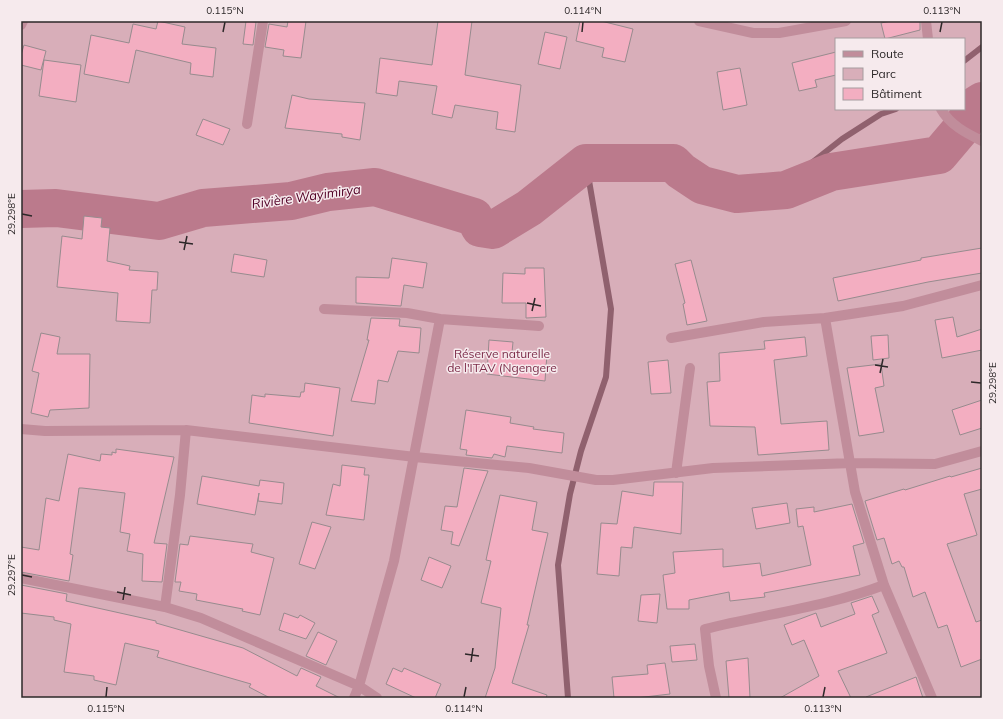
<svg xmlns="http://www.w3.org/2000/svg" width="1003" height="719" font-family="Mulish,sans-serif">
  <style>
    .green { fill: #d8aeb9; fill-rule: evenodd }
    .lines { fill: none; stroke-linecap: round; stroke-linejoin: round }
    .stream { stroke: #90616e; stroke-width: 6 }
    .river { stroke: #bb7a8c; stroke-width: 38 }
    .building { fill: #f3aec1; stroke: #978b8e }
    .street { stroke: #c18d9b; stroke-width: 10 }
    .ticks { fill: none; stroke: #2d2829; stroke-width: 1.5 }
    .labels { text-anchor: middle; dominant-baseline: central; stroke-width: 3; stroke-linejoin: round; paint-order: stroke }
    .park-label { font-size: 12px; fill: #7d2d4a; stroke: #f6eaed }
    .water-label { font-size: 13px; font-style: italic; fill: #520026; stroke: #f6eaed }
    .neatline { fill: none; stroke: #2d2829; stroke-width: 1.5 }
    .ticks-label { font-size: 10px; text-anchor: middle; fill: #2d2829 }
  </style>
  <rect width="100%" height="100%" fill="#f6eaed"/>
  <path class="green" d="M21 21H982V698H21ZM836 39H964V109H836Z"/>
  <g class="lines">
    <path class="stream" d="M964 61 982 47
      M767 191 779 178 805 168 842 139 881 114 896 109
      M568 698 558 565 570 494 581 451 606 377 611 309 586 163"/>
    <path class="river" d="M21 209 56 208 159 221 203 208 291 201 328 192 375 187 474 217 480 228 493 230 529 208 586 163H673L681 171 702 185 737 194 786 190 831 172 939 155 961 129 974 106 982 101"/>
  </g>
  <path class="building" d="M158 21 185 27 182 44 216 48 213 77 190 74 191 63 136 50 129 83 84 74 91 35 129 43 133 24 156 29Z
    M246 21 256 22 253 45 243 44Z
    M288 21H306L301 58 283 56 284 50 265 47 269 24 287 27Z
    M438 21H472L465 75 521 85 515 132 496 129 498 112 455 105 452 118 432 114 437 86 399 81 397 96 376 93 380 58 432 65Z
    M580 21H601L633 29 625 62 602 57 604 48 576 41Z
    M891 21H920V30L885 39 881 23Z
    M545 32 567 37 560 69 538 64Z
    M24 45 46 51 41 70 21 65V55Z
    M836 52V75L815 80 817 87 799 91 792 63Z
    M44 60 81 65 76 102 39 96Z
    M740 68 747 105 723 110 717 72Z
    M292 95 309 99 365 103 360 140 342 137V134L285 128Z
    M203 119 230 129 223 145 196 135Z
    M84 216 102 218 101 227 110 228 107 261 130 266 129 270 158 272 157 290H152L150 323 116 321 118 293 57 287 62 236 82 239Z
    M982 248V273L928 282 838 301 833 278 921 260V258Z
    M234 254 267 260 264 277 231 272Z
    M392 258 427 263 423 288 404 285 401 306 356 303V277L389 278Z
    M691 260 707 321 687 325 683 304 685 303 675 264Z
    M525 268H544L546 317 526 318V303H502L503 273 525 274Z
    M953 317 957 337 982 329V350L942 358 935 320Z
    M371 318 400 319 399 326 421 328 419 353 398 351 388 382 378 380 375 404 351 401 369 340H367Z
    M41 333 60 337 57 354H90L89 408 50 410 48 417 31 413 39 373 32 371Z
    M888 335 889 358 873 360 871 336Z
    M805 337 807 356 774 360 781 424 827 421 829 450 758 455 755 427 710 426 707 382 720 381 719 353 765 349 764 341Z
    M489 340 513 342 512 352 547 354 545 381 487 374Z
    M668 360 671 393 651 394 648 362Z
    M881 364 884 386 875 388 884 432 859 436 847 368Z
    M305 383 340 388 333 436 249 423 252 395 265 397V394L300 397 301 392H304Z
    M982 400V428L960 435 952 410Z
    M466 410 511 417 510 423 534 427 533 429 564 433 562 453 507 446 505 457 494 454 492 458 466 455 467 450 460 449Z
    M116 449 174 457 154 543 167 544 162 582 142 581 143 554 127 551 130 534 120 532 125 493 82 488H79L70 554 73 555 69 581 21 572V547L39 550 46 498 59 501 68 454 100 461 101 454 112 455V452L116 453Z
    M342 465 365 468 364 475H369L364 520 326 515 333 484 340 486Z
    M464 468 488 471 459 546 451 544 453 532 441 530 445 506 457 507Z
    M982 468V489L964 494 977 535 947 544 976 622 982 620V659L961 667 947 625 938 628 925 592 913 597 904 567H902L899 561 892 564 884 538 877 540 865 501 904 489 905 490 950 476 951 477Z
    M202 476 259 486 260 480 284 483 282 504 258 501 259 493 255 515 197 504Z
    M654 482H683L681 534 634 527 632 548 621 547 619 576 597 574 601 523 617 524 622 491 653 496Z
    M500 495 537 502 532 530 548 533 527 625H529L512 683 547 695 546 698H485L495 668 501 608 481 603 491 561 486 560Z
    M787 503 790 523 756 529 752 508Z
    M852 504 864 543 853 546 860 575 764 593 765 597 730 601 729 592 689 600V609H667L663 575 675 573 673 552 723 549V567L760 563 762 576 811 565 803 526 798 527 796 509 814 507V512Z
    M312 522 331 527 315 569 299 564Z
    M190 536 253 544 251 552 274 558 260 615 242 611 243 609 196 600 197 594 179 591 181 582H175L180 544 188 545Z
    M429 557 451 566 442 588 421 580Z
    M21 585 67 594 66 601 156 621V623L243 648 297 676 301 668 321 677 316 686 340 698H270L249 687 251 684 157 657 159 651 125 643 116 685 94 680V676L64 672 71 624 54 620V617L21 613Z
    M660 594 657 623 638 621 641 595Z
    M872 596 879 612 872 615 887 653 838 671 851 698H780L819 676 804 640 792 645 784 625 816 613 821 627 855 614 851 603Z
    M284 613 298 618 300 615 315 623 306 639 279 630Z
    M318 632 337 641 326 665 306 656Z
    M695 644 697 660 672 662 670 646Z
    M748 658 750 698H729L726 661Z
    M665 663 670 694 636 698H614L612 677 648 674 647 665Z
    M393 668 402 672 404 668 441 684 435 698H416L386 684Z
    M916 677 923 698H866V697Z"/>
  <g class="lines">
    <path class="street" d="M699 21 753 33H779L846 21
      M926 21 928 39
      M21 25 23 21
      M941 109C950 125 966 133 982 141
      M247 124 263 21
      M324 309 407 313 440 319 539 326
      M671 338 764 322 825 318
      M21 429 45 431 186 430 415 457 529 468 596 480H613L713 468 852 463 935 464 982 451
      M676 473 690 368
      M21 578 165 607 201 618 359 686 377 698
      M165 607 180 495 186 430
      M354 698 359 686 394 561 440 319
      M716 698 709 666 705 629C765 614 826 607 884 585
      M932 698 884 585 855 492 825 318 903 306 982 285"/>
  </g>
  <path class="ticks" d="M223 32 225 22M582 32 583 22M940 32 942 22M22 214 32 216M179 242 193 244M184 250 187 236M527 303 541 306M532 311 535 298M875 365 888 367M880 373 883 359M971 382 981 383M22 575 32 577M117 592 131 595M123 600 125 587M465 654 479 656M471 662 473 648M106 697 107 687M464 697 466 687M823 697 825 687"/>
  <g class="labels">
    <g class="park-label">
      <text x="502" y="353">Réserve naturelle<tspan x="502" dy="14">de l'ITAV (Ngengere</tspan></text>
    </g>
    <g class="water-label">
      <text transform="translate(306 196) rotate(-8)">Rivière Wayimirya</text>
    </g>
  </g>
  <rect width="1003" height="719" fill="none" stroke="#f6eaed" stroke-width="44"/>
  <rect x="835" y="38" width="130" height="72" fill="#f6eaed" stroke="#a69c9f"/>
  <rect x="843" y="51" width="20" height="6" fill="#c18d9b" stroke="#a69c9f"/>
  <text x="871" y="58" font-size="12" fill="#2d2829">Route</text>
  <rect x="843" y="68" width="20" height="12" fill="#d8aeb9" stroke="#a69c9f"/>
  <text x="871" y="78" font-size="12" fill="#2d2829">Parc</text>
  <rect x="843" y="88" width="20" height="12" fill="#f3aec1" stroke="#a69c9f"/>
  <text x="871" y="98" font-size="12" fill="#2d2829">Bâtiment</text>
  <rect x="22" y="22" width="959" height="675" class="neatline"/>
  <g class="ticks-label">
    <text x="225" y="14">0.115°N</text>
    <text x="583" y="14">0.114°N</text>
    <text x="942" y="14">0.113°N</text>
    <text transform="translate(11 214) rotate(-90)" y="4">29.298°E</text>
    <text transform="translate(992 383) rotate(-90)" y="4">29.298°E</text>
    <text transform="translate(11 575) rotate(-90)" y="4">29.297°E</text>
    <text x="106" y="712">0.115°N</text>
    <text x="464" y="712">0.114°N</text>
    <text x="823" y="712">0.113°N</text>
  </g>
</svg>
